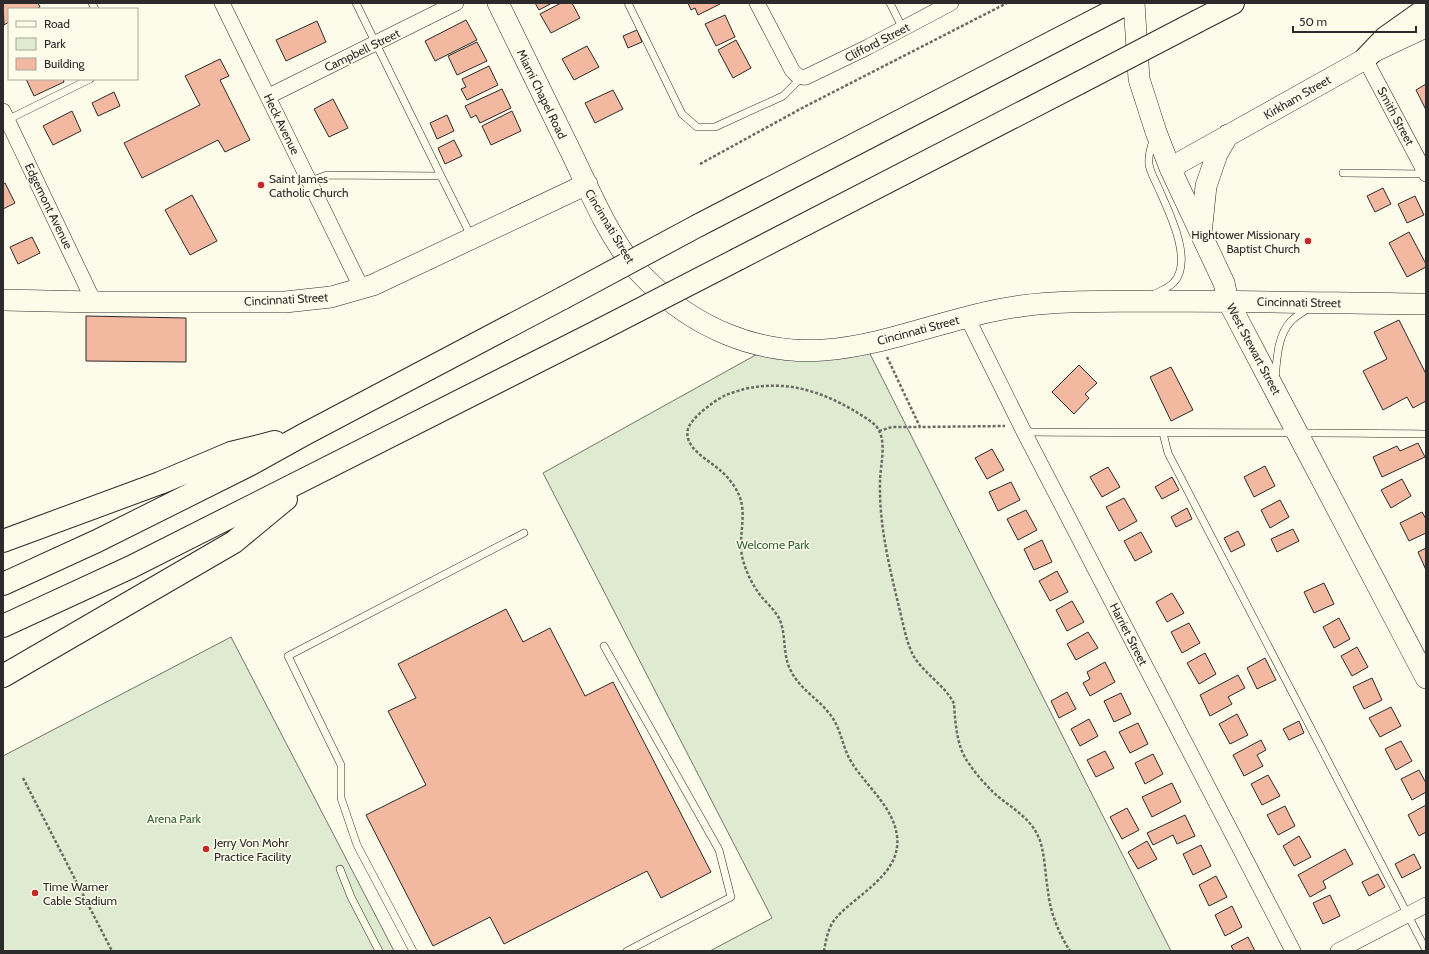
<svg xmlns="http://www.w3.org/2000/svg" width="1429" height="954" font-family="Cabin,sans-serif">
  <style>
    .green { fill: #deebd1; stroke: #74746e }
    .building { fill: #f2b8a0; stroke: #2b2b2b }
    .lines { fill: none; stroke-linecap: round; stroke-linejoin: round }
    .lane-casing { stroke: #2b2b2b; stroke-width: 8 }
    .street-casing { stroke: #2b2b2b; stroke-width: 16 }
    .secondary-casing { stroke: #2b2b2b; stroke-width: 22 }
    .highway-casing { stroke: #2b2b2b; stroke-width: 24 }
    .path { stroke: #6a6964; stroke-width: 2.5; stroke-dasharray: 3 2; stroke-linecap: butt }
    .lane { stroke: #fdfbea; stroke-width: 7 }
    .street { stroke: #fdfbea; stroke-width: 15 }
    .secondary { stroke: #fdfbea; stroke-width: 21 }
    .highway { stroke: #fdfbea; stroke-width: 22 }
    .highway-bridge-casing { stroke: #2b2b2b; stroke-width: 24; stroke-linecap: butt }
    .highway-bridge { stroke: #fdfbea; stroke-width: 22 }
    .poi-dot { fill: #c62828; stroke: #fdfbea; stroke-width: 1.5 }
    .labels { text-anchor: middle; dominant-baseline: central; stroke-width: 3; stroke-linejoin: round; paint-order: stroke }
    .street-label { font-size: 12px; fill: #2b2b2b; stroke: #fdfbea }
    .poi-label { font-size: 12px; fill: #2b2b2b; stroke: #fdfbea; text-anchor: start }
    .park-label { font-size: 12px; fill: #34623c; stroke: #fdfbea }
  </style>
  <rect width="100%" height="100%" fill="#fdfbea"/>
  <path class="green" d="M865 344 1171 951H710L772 918 543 473 770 347Z
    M231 637 394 951H3V756Z"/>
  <path class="building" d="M3 3H38L40 7 37 9H9V22L4 25Z
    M535 3H552L539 10Z
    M561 3H572L580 18 551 33 540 14Z
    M688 3H719L720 4 698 15 695 8 691 10Z
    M725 15 735 37 716 46 705 24Z
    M466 20 477 40 435 61 425 41Z
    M317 21 326 42 286 61 276 40Z
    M637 30 642 42 628 48 623 36Z
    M736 40 751 68 733 78 718 50Z
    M477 42 487 61 457 75 448 56Z
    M587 46 599 67 574 80 562 59Z
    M220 59 229 76 220 80 250 140 225 152 218 140 142 178 124 143 200 105 185 76Z
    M489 66 498 85 467 100 461 89 466 87 462 79Z
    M26 79H63L64 82 34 96Z
    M1426 84V110L1416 90Z
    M502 89 511 108 480 123 476 115 471 118 465 106Z
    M613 90 623 109 595 123 585 103Z
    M114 92 120 106 98 116 92 103Z
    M333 99 348 128 329 137 314 109Z
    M72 111 81 131 53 145 43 126Z
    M512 111 521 131 491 145 482 126Z
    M447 115 454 131 437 139 430 123Z
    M454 140 462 156 445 164 438 148Z
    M5 183 15 203 3 209V184Z
    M1383 188 1391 204 1375 212 1367 196Z
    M192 195 217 241 190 255 165 210Z
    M1415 196 1424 215 1407 223 1398 204Z
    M1409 232 1426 264V267L1407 277 1389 243Z
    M32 237 40 253 18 264 10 247Z
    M86 316 186 318V362L86 361Z
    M1399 320 1426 374V401L1413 408 1407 397 1383 410 1363 371 1387 359 1374 332Z
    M1079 365 1097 383 1085 394 1089 398 1074 414 1052 392Z
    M1171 367 1193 410 1171 421 1150 377Z
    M1418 443 1425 457 1382 477 1373 457 1397 446 1400 451Z
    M992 449 1004 470 987 479 975 458Z
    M1265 466 1275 486 1254 497 1244 477Z
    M1108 467 1120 487 1102 497 1090 477Z
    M1172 477 1179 490 1162 499 1155 487Z
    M1402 479 1411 496 1391 508 1381 490Z
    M1011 482 1020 500 998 511 989 492Z
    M1124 498 1137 521 1119 531 1106 507Z
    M1280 500 1289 517 1270 528 1261 510Z
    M1187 508 1192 519 1176 527 1171 517Z
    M1026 510 1037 530 1018 540 1007 519Z
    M1422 512 1426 519V533L1409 541 1400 523Z
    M1293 529 1299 541 1277 552 1271 539Z
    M1238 531 1245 545 1231 552 1224 538Z
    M1141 532 1152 552 1135 561 1124 541Z
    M1042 540 1052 562 1034 570 1024 549Z
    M1426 548V570L1418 552Z
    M1057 571 1068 592 1050 601 1039 581Z
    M1324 583 1334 604 1314 613 1304 592Z
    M1172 593 1184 613 1167 622 1156 602Z
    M1072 601 1084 622 1067 631 1056 610Z
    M506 609 523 642 550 628 585 696 613 682 711 872 661 898 647 871 504 944 490 917 433 946 366 815 426 785 388 711 416 698 398 664Z
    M1339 618 1350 639 1334 648 1323 627Z
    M1189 623 1200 643 1182 653 1171 632Z
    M1088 632 1098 648 1076 660 1067 644Z
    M1357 647 1368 667 1352 676 1341 656Z
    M1205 653 1216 674 1199 684 1187 663Z
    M1265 658 1276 680 1257 689 1247 668Z
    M1105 662 1115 682 1090 696 1083 683 1090 679 1087 672Z
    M1238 675 1245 688 1228 697 1232 704 1210 716 1200 695Z
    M1372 678 1382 700 1364 709 1353 687Z
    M1067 692 1076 709 1059 718 1051 701Z
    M1121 693 1131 714 1114 722 1104 701Z
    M1391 707 1401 726 1380 737 1369 718Z
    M1237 714 1248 735 1230 744 1219 724Z
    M1089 719 1098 736 1080 746 1071 729Z
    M1299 721 1304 733 1289 740 1283 729Z
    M1138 723 1148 744 1130 753 1119 732Z
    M1261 740 1266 750 1257 755 1263 766 1244 776 1233 755Z
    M1401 741 1412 761 1396 770 1385 749Z
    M1105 751 1114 768 1096 777 1087 760Z
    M1153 754 1163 774 1145 784 1135 763Z
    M1419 770 1426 783V792L1412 800 1401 779Z
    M1268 775 1280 796 1262 805 1251 784Z
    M1172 783 1181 802 1152 817 1142 797Z
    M1426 805V832L1419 836 1408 815Z
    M1285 806 1295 826 1278 835 1267 815Z
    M1127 808 1139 830 1122 839 1110 817Z
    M1185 815 1195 836 1177 844 1173 835 1153 845 1147 833Z
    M1299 836 1311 857 1294 866 1283 846Z
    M1147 841 1157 859 1138 869 1128 852Z
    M1201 845 1211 866 1193 875 1183 854Z
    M1345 849 1353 864 1323 881 1326 888 1310 897 1298 875Z
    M1414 854 1421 868 1402 878 1395 864Z
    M1378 874 1385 887 1369 896 1362 882Z
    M1216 876 1227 897 1209 906 1199 885Z
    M1330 895 1340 916 1323 924 1313 903Z
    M1232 906 1242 927 1225 936 1215 915Z
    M1248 937 1255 951H1234L1231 946Z"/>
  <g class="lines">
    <g class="lane-casing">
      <path id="lane" d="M92 3 95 9
        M356 3 441 176
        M628 3 682 114 697 127H715L783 96 801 78
        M890 3 903 29
        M7 120 90 79
        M1343 173 1426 174
        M310 181 327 175 441 176 472 238
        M1153 295C1160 291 1169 288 1174 282 1194 260 1168 210 1158 187 1155 180 1150 172 1149 164 1148 155 1151 146 1154 138
        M1275 379C1277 360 1277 336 1291 321 1296 316 1303 312 1309 308
        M1025 432C1158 433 1292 432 1426 434
        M1163 433 1168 453 1426 950
        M604 646 719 850 731 897 627 951
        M340 869 351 897 379 951
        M413 951 357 845 341 798V765L288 656 524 533"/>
    </g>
    <g class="street-casing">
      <path id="street" d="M222 3 362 289
        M757 3 792 70C796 75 799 78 806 77L868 47 951 3
        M1426 30 1365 59 1426 174
        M269 96 456 3
        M3 111 94 302
        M967 317 1024 432 1293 951
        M1338 951 1426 905"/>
    </g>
    <g class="secondary-casing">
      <path id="secondary" d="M498 3C521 50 544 97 567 144 587 184 604 228 631 263 636 269 641 274 647 280 693 327 757 355 824 350 891 345 954 315 1021 306 1066 300 1111 302 1156 301 1246 301 1336 303 1426 304
        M1134 3 1139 79 1156 132 1170 168 1224 283 1228 301 1426 678
        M1170 168 1365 59
        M1201 234 1206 186 1217 154 1228 135
        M3 300 94 302H285L331 297 373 285 587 184"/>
    </g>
    <g class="highway-casing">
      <path id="highway" d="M1198 21 1233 3
        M1365 59 1385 38 1426 9
        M699 225 1128 3
        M738 259 1079 83
        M3 541 160 483 231 453 275 442
        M3 584 97 541 251 464 305 434 563 298
        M3 626 131 567 600 330
        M3 676 234 542 286 499"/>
    </g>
    <path class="path" d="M700 164 804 107 1007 3
      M887 357 920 427 1005 426
      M879 431 892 427H920
      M23 778 112 951
      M824 951C826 940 828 927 836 918 857 894 902 874 897 836 893 805 864 785 849 758 842 744 840 726 829 713 817 698 800 689 791 671 783 657 786 639 781 623 777 611 767 604 760 595 752 584 745 570 742 556 738 536 748 512 738 493 735 486 727 476 721 471 709 460 683 448 688 429 691 418 714 401 724 396 730 393 738 391 744 389 785 380 818 390 853 410 861 415 870 420 876 426 888 440 880 465 880 482 879 524 889 566 899 607 903 623 906 641 913 655 922 672 947 687 954 704 954 706 955 716 955 718 957 735 959 751 970 765 976 774 985 784 993 792 1008 806 1029 816 1038 836 1045 850 1045 875 1048 891 1050 912 1059 934 1070 951"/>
    <use href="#lane" class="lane"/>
    <use href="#street" class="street"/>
    <use href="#secondary" class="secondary"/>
    <use href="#highway" class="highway"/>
    <g class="highway-bridge-casing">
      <path id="highway-bridge" d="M1079 83 1198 21
        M563 298 699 225
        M600 330 738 259"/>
    </g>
    <use href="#highway-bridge" class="highway-bridge"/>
  </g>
  <g class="poi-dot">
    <circle cx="261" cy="185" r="4"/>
    <circle cx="1308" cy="241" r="4"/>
    <circle cx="206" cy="849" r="4"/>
    <circle cx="35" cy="893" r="4"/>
  </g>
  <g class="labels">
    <g class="street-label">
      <text transform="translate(877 42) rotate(-27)">Clifford Street</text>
      <text transform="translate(362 50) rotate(-26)">Campbell Street</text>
      <text transform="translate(542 94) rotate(64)">Miami Chapel Road</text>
      <text transform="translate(1297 97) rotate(-30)">Kirkham Street</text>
      <text transform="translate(1396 116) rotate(62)">Smith Street</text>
      <text transform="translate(282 124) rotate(64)">Heck Avenue</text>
      <text transform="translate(49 206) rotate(64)">Edgemont Avenue</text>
      <text transform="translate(610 226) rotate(59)">Cincinnati Street</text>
      <text transform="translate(286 299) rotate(-3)">Cincinnati Street</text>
      <text transform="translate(1299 302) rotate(1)">Cincinnati Street</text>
      <text transform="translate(918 330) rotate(-15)">Cincinnati Street</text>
      <text transform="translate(1254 349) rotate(62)">West Stewart Street</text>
      <text transform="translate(1129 634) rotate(63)">Harriet Street</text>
    </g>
    <g class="poi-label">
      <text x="269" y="178">Saint James<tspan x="269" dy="14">Catholic Church</tspan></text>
      <text x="1300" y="234" text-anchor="end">Hightower Missionary<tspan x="1300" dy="14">Baptist Church</tspan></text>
      <text x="214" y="842">Jerry Von Mohr<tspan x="214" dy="14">Practice Facility</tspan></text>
      <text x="43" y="886">Time Warner<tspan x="43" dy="14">Cable Stadium</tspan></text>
    </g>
    <g class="park-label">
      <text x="773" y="544">Welcome Park</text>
      <text x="174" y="818">Arena Park</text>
    </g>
  </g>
  <rect width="1429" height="954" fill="none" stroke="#2b2b2b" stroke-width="8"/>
  <rect x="8" y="8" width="130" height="72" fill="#fdfbea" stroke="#a9a89e"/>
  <rect x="16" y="21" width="20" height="6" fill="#fdfbea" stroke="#a9a89e"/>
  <text x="44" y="28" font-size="12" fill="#2b2b2b">Road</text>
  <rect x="16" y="38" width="20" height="12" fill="#deebd1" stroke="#a9a89e"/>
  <text x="44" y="48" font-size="12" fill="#2b2b2b">Park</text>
  <rect x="16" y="58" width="20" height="12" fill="#f2b8a0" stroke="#a9a89e"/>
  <text x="44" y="68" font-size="12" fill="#2b2b2b">Building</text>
  <path d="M1293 26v6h123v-6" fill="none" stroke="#2b2b2b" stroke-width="2"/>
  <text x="1299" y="26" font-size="12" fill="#2b2b2b" stroke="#fdfbea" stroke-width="3" paint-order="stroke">50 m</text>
</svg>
